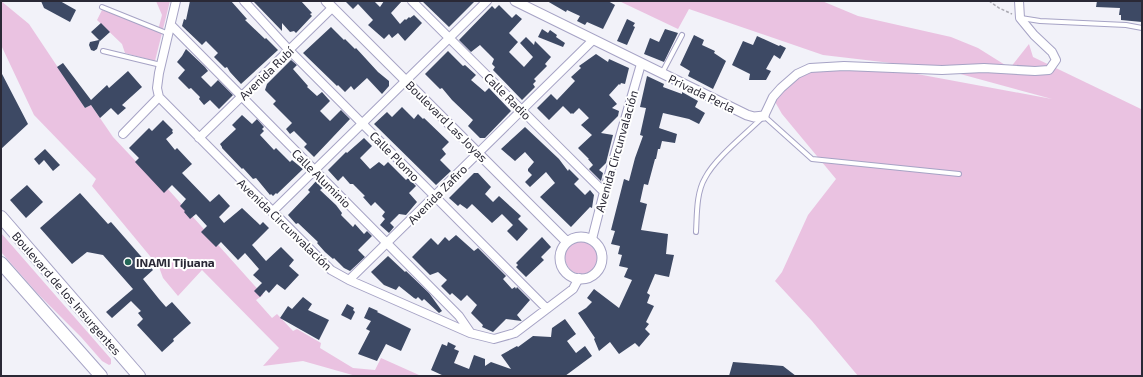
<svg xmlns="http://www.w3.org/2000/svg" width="1143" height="377" font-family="'Exo 2',sans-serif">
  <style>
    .green { fill: #eac2e1 }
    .building { fill: #3d4964 }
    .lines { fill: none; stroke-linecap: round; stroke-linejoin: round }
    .service-casing { stroke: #a6a3c5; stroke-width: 6 }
    .minor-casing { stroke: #a6a3c5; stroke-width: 10 }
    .tertiary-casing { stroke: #a6a3c5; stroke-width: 11 }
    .primary-casing { stroke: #a6a3c5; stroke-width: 14 }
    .path { stroke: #aaa9b2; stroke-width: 1.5; stroke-dasharray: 3 2; stroke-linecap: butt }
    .service { stroke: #fff; stroke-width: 4 }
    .minor { stroke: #fff; stroke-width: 8 }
    .tertiary { stroke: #fff; stroke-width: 9 }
    .primary { stroke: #fff; stroke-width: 12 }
    .poi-dot { fill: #236656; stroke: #fff; stroke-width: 1.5 }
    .labels { text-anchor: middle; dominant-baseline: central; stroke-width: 4; stroke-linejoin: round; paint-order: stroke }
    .street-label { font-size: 12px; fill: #2a2936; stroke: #fff }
    .poi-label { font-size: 12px; font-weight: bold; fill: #2a2936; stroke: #fff; text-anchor: start }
  </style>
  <rect width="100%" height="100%" fill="#f2f2f9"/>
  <path class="green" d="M1 1 29 24 85 108 91 105 113 137 144 170 149 168 263 295 256 300 272 318 277 314 293 331 297 329 321 343 320 348 353 368 375 370 381 358 419 375V376H356L303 361 263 366 279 348 202 270 178 296 163 278 159 267 92 186 96 179 34 115 1 45Z
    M156 1H170L155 61 125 53 122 44 97 20 102 10 158 30 162 15Z
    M619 1H822L858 16 951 37 978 48 1010 68 1029 44 1033 57 1141 109 1142 116V376H858L812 321 775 281 782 272 808 215 836 179 782 114 774 100 782 88 811 69 874 66 1052 99 942 69 823 55 689 9 678 29Z
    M1 233 111 359V364L109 365 102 361 81 337 38 294 1 252Z
    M565 257a17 17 0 1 1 34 0a17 17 0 1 1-34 0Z"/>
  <path class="building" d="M41 1H60L76 10 70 22 44 8Z
    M190 1H231L247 19 245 20 265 39 266 38 278 50 241 84 230 72 227 67 225 68 214 57 218 53 206 41 202 45 182 26 184 19 186 20Z
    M253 1H301L312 13 310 14 312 16 296 33 294 31 290 32 282 23V31Z
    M345 1H374L380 7 384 1H402L391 13 400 24 405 19 406 20 409 17 410 18 414 15 422 23 405 41 398 33 392 38 389 34 384 39 368 25 373 20 358 4 353 9Z
    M422 1H475L449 27Z
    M547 1H608L615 5 603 29 587 22 585 25 577 21 580 16 567 10 566 12Z
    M1097 1H1142V22L1121 20V15H1119L1120 8 1096 7Z
    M499 5 512 18 516 14 522 19 509 33 518 42 509 52 524 67 533 57 520 43 526 37 534 45 535 41 551 57 545 64 547 66 534 79 536 81 533 84 535 87 522 100 493 70 495 67 492 64 494 59 480 45 471 52 459 40 492 6 495 9Z
    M627 19 635 23 633 26 635 27 627 45 617 41Z
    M101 23 110 32 100 41V40L97 49 94 51 91 50 89 45 90 42 99 40 91 32Z
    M331 27 344 40 345 39 355 49 356 48 378 72 389 81V86L382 94 367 78 354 90 351 86 345 92 338 85 337 86 303 53Z
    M542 29 548 33 550 30 557 35 556 37 565 43 563 47 538 37Z
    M665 29 678 33 664 62 644 54 650 38 659 42Z
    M694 35 704 40 702 45 715 51 714 53 726 61 713 89 688 76 690 71 680 65Z
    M757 36 779 46 780 45 786 48 780 59 774 55 766 69 771 71 766 80H749L750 74 732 65 743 41 753 45Z
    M186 49 205 67 208 71 201 77 211 87 218 80 233 95 219 109 210 100 204 105 199 99 200 97 191 88 189 89 178 78 185 70 177 62 182 56Z
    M448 51 463 66 465 65 476 75 471 80 485 92 489 88 511 111 485 138H480L468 126 473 120 452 100 442 88 440 89 425 74Z
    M596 54 608 62 609 59 629 68 625 84 621 83 620 85 619 84 609 95 617 104 612 108 619 111 618 116 601 133 613 135 606 163 599 170 603 173 601 181 589 169 593 165 588 159H589L578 148 592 135 581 125 589 118 579 108 573 114 572 113 571 114 563 106 549 120 537 108 551 94 557 100 575 81 571 77 581 68 579 66Z
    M291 60 297 65 293 69 308 86 307 87 317 96 322 92 330 101 320 111 330 121 341 110 350 119 314 157 304 147 307 144 294 131 290 134 286 129 292 123 273 104 276 101 265 90 267 84Z
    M63 63 91 100 107 85 109 88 128 71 142 87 122 105 126 108 118 115 111 108 100 118 91 105 85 108 57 67Z
    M1 72 28 124 1 149Z
    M647 76 664 84 663 87 682 94V92L698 101 695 107 705 113 699 124 689 119 663 113 659 128 677 134 675 143 662 141 660 149H658L656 159H655L648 185 644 184 640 202 647 204 641 230 668 234 666 254 674 255 669 277 655 274 647 293 650 295 647 303 654 306 646 322 649 324 645 329 650 334 639 347 635 343 619 354 610 342 599 351 594 339 595 338 578 313 586 308 592 302 587 298 594 289 619 308 632 280 624 277 628 268 619 266 622 255 618 254 620 246 611 244 615 231 611 230 624 179 629 181 635 158 643 136 640 135 646 108 640 107Z
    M402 107 414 119 418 114 423 119 424 118 449 142 442 149 446 154 440 160 451 171 436 185 374 124 387 112 392 117Z
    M242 115 252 124 257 119 264 127 262 129 264 131 260 135 274 150 276 148 290 162 292 160 303 169 277 194 276 193 273 196 271 194 270 195 256 178 253 179 243 168 242 169 222 148V147L220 144 235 130 236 129 232 125Z
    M163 120 173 130 172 131 173 133 166 139 175 150 177 148 192 164 182 173 210 202 219 194 230 206 219 217 224 223 242 208 260 225 263 222 269 228 252 245 266 261 281 247 294 260 289 266 299 275 285 290 277 284 269 293 266 290 260 297 254 291 262 283 253 275 259 269 245 253 238 260 221 242 216 247 201 232 207 226 196 214 190 219 184 212 185 211 180 206 186 199 172 185 164 193 135 162 139 158 129 148 149 128 152 131Z
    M525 127 559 159 568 171 569 169 579 179 574 184 585 195 590 190 594 195 592 208 590 207 571 227 540 197 555 183 546 172 530 187 525 182 532 175 528 171V169L534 162 525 152 515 161 501 149Z
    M364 138 372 146 360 158 370 169 379 162 384 166 388 162 406 180 408 178 416 186 409 193 417 202 406 215 399 214 390 223 394 227 389 233 380 225 385 219 382 216 385 212 375 202 371 206 363 197 365 196 353 184H350L343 176 338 181 328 170 346 152 347 153Z
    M45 149 60 165 53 171 44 160 39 165 34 159Z
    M474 173H478L491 187 485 194 493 202 499 196 521 216 518 219 528 229 517 241 507 231 513 225 502 214 492 223 472 204 467 209 460 204 458 206 449 198Z
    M317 180 324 187 320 190 336 205 342 213 341 215 353 227 355 224 364 234 367 231 372 236 358 250 365 257 350 271 344 268 334 258 333 259 325 252 317 243 318 242 298 223 296 224 288 215 310 192 308 190Z
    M27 185 43 202 26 218 10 200Z
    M80 193 108 224 111 222 153 270 143 279 159 299 166 307 172 302 191 323 173 339 174 341 162 352 137 325 143 319 138 313 141 311 131 301 112 318 106 312 133 289 103 255 87 252 72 264 40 228Z
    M456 235 474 251 478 248 506 276 503 279 512 289 515 287 516 289 517 287 530 300 517 315 522 321 506 319 493 332 482 327 483 325 471 313 477 305 467 295 461 301 452 293 450 295 441 286 447 280 438 272 430 275 412 257 431 238 438 245 445 237 449 241Z
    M542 237 551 247 541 257 544 260 526 277 516 267 518 265 516 263Z
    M388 256 405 272 406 271 429 293 442 311 439 313 424 299 422 301 418 297 416 299 414 298 399 286 396 290 384 285 371 272Z
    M303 297 312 304 308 310 329 320 319 340 280 318 288 306 292 309Z
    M347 304 354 308 353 310 355 312 351 320 341 315Z
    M369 307 378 311 377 312 411 329 401 351 386 344 377 361 358 354 370 331 366 329 371 321 364 318Z
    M565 319 576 334 567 341 576 353 585 346 592 356 565 376H444L431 370 442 344 447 346 448 342 456 346 454 349 459 351 454 363 469 369 474 355 485 359V366L491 362 511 369 501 355 517 346 518 347 533 336 551 337 552 328Z
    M733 362 783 366 796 376H729Z"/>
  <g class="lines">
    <g class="service-casing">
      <path id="service" d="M102 7 169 34
        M1021 18 1040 21 1126 25 1142 28
        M103 51 161 65
        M662 73 682 35
        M696 232C697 216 696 193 705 178 715 158 747 133 764 116L812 159 959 174"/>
    </g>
    <g class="minor-casing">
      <path id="minor" d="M176 1 159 73 157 88 159 97 331 270 349 280 470 333 494 339 515 333 573 289 579 278
        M244 1 289 50 547 309
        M412 1 604 192
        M171 25 459 316 470 332
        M764 116 773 97 781 88 797 74 810 68 844 66 942 70 984 68 1035 71 1049 70 1056 60 1052 52 1034 35 1020 18 1019 1
        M123 134 159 97
        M199 138 332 8
        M272 212 487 1
        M592 239 604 192 641 64
        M349 280 593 40"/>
    </g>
    <g class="tertiary-casing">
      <path id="tertiary" d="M326 1 567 242
        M515 1 747 115 754 117 764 116
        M560 258a21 21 0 1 1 42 0a21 21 0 1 1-42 0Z"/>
    </g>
    <g class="primary-casing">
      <path id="primary" d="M1 217 139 376
        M1 263 101 376"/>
    </g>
    <path class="path" d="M989 1 999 8 1012 14"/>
    <use href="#service" class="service"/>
    <use href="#minor" class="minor"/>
    <use href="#tertiary" class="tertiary"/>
    <use href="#primary" class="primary"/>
  </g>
  <circle class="poi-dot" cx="128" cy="262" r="4"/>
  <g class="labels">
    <g class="street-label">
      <text transform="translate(266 73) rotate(-44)">Avenida Rubí</text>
      <text transform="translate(702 93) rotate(26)">Privada Perla</text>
      <text transform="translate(508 96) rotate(45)">Calle Radio</text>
      <text transform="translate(447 121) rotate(45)">Boulevard Las Joyas</text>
      <text transform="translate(616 151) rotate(-74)">Avenida Circunvalación</text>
      <text transform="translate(395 156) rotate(45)">Calle Plomo</text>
      <text transform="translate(322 178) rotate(45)">Calle Aluminio</text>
      <text transform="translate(437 194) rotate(-45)">Avenida Zafiro</text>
      <text transform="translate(285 224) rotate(44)">Avenida Circunvalación</text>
      <text transform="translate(67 293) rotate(49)">Boulevard de los Insurgentes</text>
    </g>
    <g class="poi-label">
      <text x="136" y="262">INAMI Tijuana</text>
    </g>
  </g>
  <rect width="1143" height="377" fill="none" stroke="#2a2936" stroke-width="4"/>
</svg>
